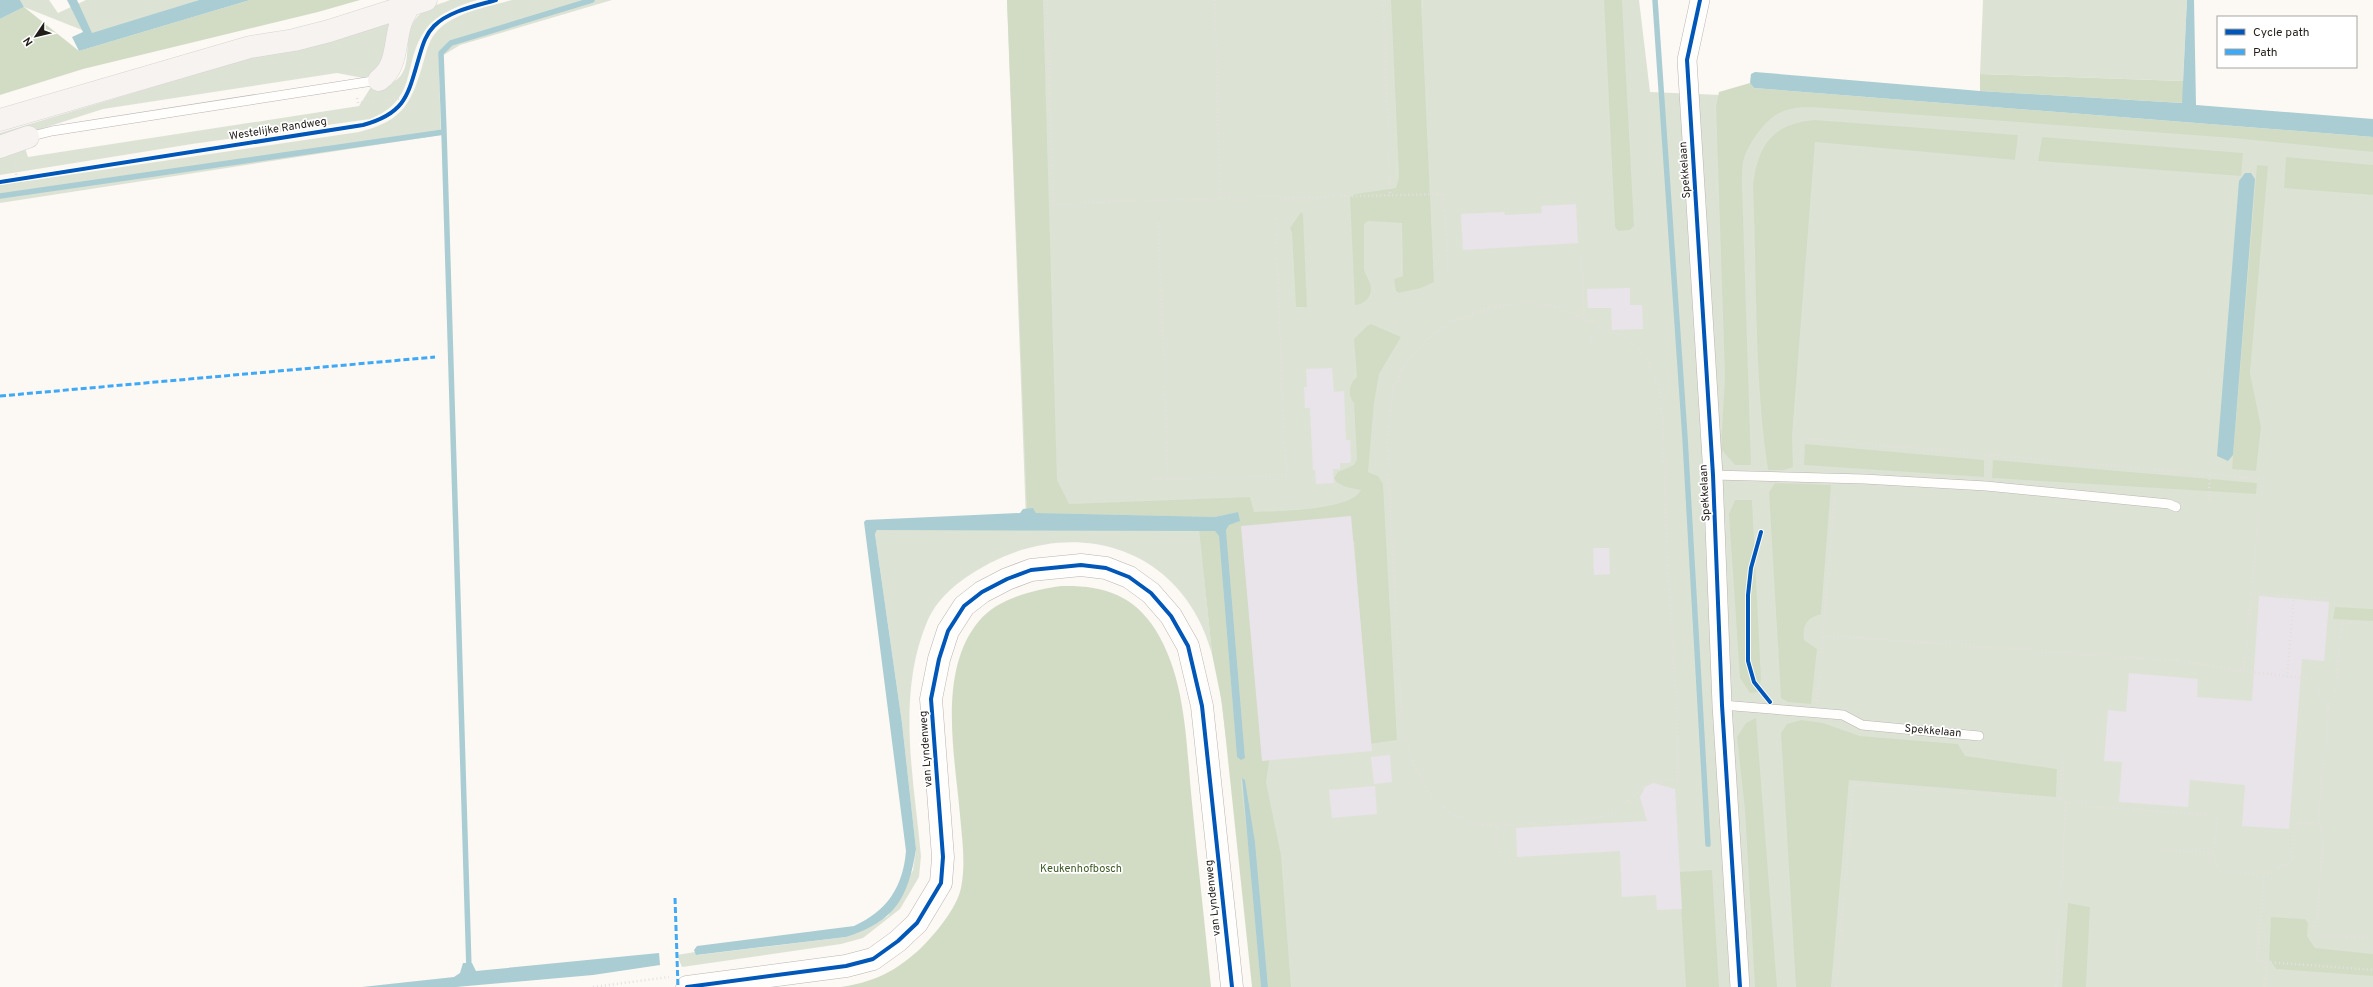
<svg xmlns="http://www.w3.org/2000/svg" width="2373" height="987" font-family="Overpass,sans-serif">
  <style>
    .green { fill: #dde3d4 }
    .forest { fill: #d2dcc5 }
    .water { fill: #a9cdd2 }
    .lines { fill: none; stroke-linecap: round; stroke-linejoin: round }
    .stream { stroke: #a9cdd2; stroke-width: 5.5 }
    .building { fill: #e8e4e9 }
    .service-casing { stroke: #b9b5b2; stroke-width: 10 }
    .minor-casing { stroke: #b9b5b2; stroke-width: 20 }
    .tertiary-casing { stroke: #b9b5b2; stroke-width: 23 }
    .primary-casing { stroke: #d6d4d2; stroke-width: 23 }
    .path { stroke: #e2e0e0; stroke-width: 2.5; stroke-dasharray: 1 3; stroke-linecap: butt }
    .service { stroke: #fffefd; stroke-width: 9 }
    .minor { stroke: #fffefd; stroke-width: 19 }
    .tertiary { stroke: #fffefd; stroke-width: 22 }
    .primary { stroke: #f7f3f1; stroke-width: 22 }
    .quiet { stroke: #3fa9f5; stroke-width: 3; stroke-dasharray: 6 3; stroke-linecap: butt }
    .cycleway-casing { stroke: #fff; stroke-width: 6 }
    .cycleway { stroke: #0057b8; stroke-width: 4 }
    .labels { text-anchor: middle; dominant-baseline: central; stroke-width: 3.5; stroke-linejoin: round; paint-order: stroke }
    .street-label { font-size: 11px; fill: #211d19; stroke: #fff }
    .park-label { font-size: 11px; fill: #3d5924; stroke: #fff }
  </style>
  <rect width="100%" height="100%" fill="#fcf8f4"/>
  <path class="green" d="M20 0H49L58 13 86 0H199L92 34 24 7Z
    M450 0H477C460 5 438 13 426 29 401 63 420 99 370 119L192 144 0 175V153L24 145 28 157 359 106 371 87C378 86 387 85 393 82 418 69 397 34 421 13 430 6 440 4 450 0Z
    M512 0H612L460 45 442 56 439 70 441 135 0 203V185L359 132C404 121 412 102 424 60 427 49 430 38 438 30 456 12 488 7 512 0Z
    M1007 0H1639L1650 92 1792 98 2373 145V987H1258L1201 543 1212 654C1184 550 1081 516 990 563 964 577 939 594 927 622 896 696 914 779 921 856L919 877 900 909 863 938 841 944 682 967 677 955 695 952 697 955 846 937 888 916 913 870 916 849 902 723 875 534 877 530 1199 529 1026 521Z
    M1983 0H2187L2183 81 1980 74Z
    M394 18 392 38 377 73 363 78 337 73 103 109 0 142V133L266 53Z"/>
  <path class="forest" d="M250 0H360L318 12 83 69 0 95V19L24 7 79 51Z
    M1007 0H1043L1057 480 1069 504 1250 497 1254 512C1276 511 1350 511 1361 490 1352 488 1338 487 1334 478L1338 472 1354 465 1357 459 1354 403C1347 396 1349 383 1357 377L1354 339 1367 326 1371 324 1401 337 1379 374 1374 403 1368 472 1378 476 1383 484 1397 740 1370 744 1354 541 1317 542 1270 756 1266 782 1281 855 1291 987H1268L1255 842 1245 780 1242 778 1241 782 1249 852 1261 987H1252L1222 703 1212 654 1199 529 1215 531 1219 536 1237 757 1241 760 1245 757 1226 530 1238 512 1215 517 1036 513 1033 508 1027 509Z
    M1391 0H1421L1434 282 1421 288 1399 293 1396 291 1394 279 1403 276 1402 223 1368 221 1364 224C1364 239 1364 254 1364 269 1365 274 1368 278 1370 283 1374 294 1366 305 1355 305L1350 197 1355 194 1396 188 1399 177Z
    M1604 0H1622L1634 226 1630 230 1618 231 1615 227Z
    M1980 74 2183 81V103L1980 91Z
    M1750 83 1754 88 2373 137V152L2233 138 1825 108C1810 107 1793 106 1779 113 1764 121 1747 145 1743 162 1742 169 1742 177 1742 184L1751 465H1735L1721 449 1725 376 1716 106 1719 92Z
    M1814 120 2018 135 2015 160 1815 142 1792 436 1793 467 1784 470H1768C1754 378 1757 278 1753 185 1758 145 1772 124 1814 120Z
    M2042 137 2243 153 2241 176 2038 161Z
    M2286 157 2373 165V195L2284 188Z
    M2257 165 2268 166 2250 373 2261 427 2256 471 2232 469Z
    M1301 212 1303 214 1307 307H1296L1292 233 1290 228Z
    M1805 444 1984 460V477L1804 465Z
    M1993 460 2257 483 2256 494 1992 478Z
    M1775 483 1831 485 1821 614C1807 618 1802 625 1804 640L1817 649 1811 704 1788 702 1781 698 1769 492Z
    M1735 500H1752L1761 678 1759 692 1750 693 1740 678 1729 514Z
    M1061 586C1101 585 1133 594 1155 629 1187 680 1186 745 1192 803 1198 864 1205 926 1211 987H841C875 982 896 971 921 948 935 934 957 908 961 888 966 863 962 839 960 815 955 756 937 671 979 621 998 598 1034 590 1061 586Z
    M2335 607 2373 609V621L2333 619Z
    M1756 718 1777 987H1755L1745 810 1737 737 1746 723Z
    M1801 720 1823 723 1860 736 1958 744 1965 756 2057 769 2056 797 1849 780 1831 987H1796L1781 733 1787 724Z
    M1712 870 1719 987H1686L1679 872Z
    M2068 903 2090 907 2086 987H2062Z
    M2271 917 2305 919 2308 923 2307 936 2315 948 2373 954V976L2276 969 2269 959Z"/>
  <path class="water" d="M0 0H20L24 7 0 19Z
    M67 0H77L92 33 199 0H250L79 51 72 37 83 32Z
    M2187 0H2194L2196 105 2373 119V137L1754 88 1750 83 1751 74 1755 72 1980 91 2182 103Z
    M2245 173H2251L2255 179 2233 455 2228 461 2217 456 2239 181Z
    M1033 508 1036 513 1215 517 1238 512 1240 521 1229 525 1226 530 1245 758 1241 760 1237 757 1219 536 1215 531 877 530 875 534 902 723 916 849C908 899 895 921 846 937L696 955 694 950 697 946 854 926C887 911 903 887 906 851L864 522 866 520 1020 513 1023 509Z
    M1242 778 1245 780 1255 842 1268 987H1261Z
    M659 953 660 965 593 975 456 987H362L454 977 460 973 463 963H472L476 971Z"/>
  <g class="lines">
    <path class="stream" d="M1655 0 1685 438 1708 844
      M444 132 441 53 451 43 592 0
      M0 196 444 132 469 970"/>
  </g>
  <path class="building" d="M1576 204 1578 243 1463 250 1461 214 1504 212 1505 215 1542 213 1541 206Z
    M1630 288V305H1642L1643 329 1612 330 1611 308H1588L1587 289Z
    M1332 368 1334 392 1344 391 1346 440H1350L1351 460 1350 463H1340V469H1333L1334 483 1316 484 1315 470H1313L1310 408H1305L1304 387H1307L1306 369Z
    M1351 516 1372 751 1262 761 1241 526Z
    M1593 548H1609L1610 574 1594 575Z
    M2259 596 2329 602 2324 661 2302 659 2289 829 2242 826 2245 785 2190 780 2188 807 2119 802 2122 762 2104 761 2108 710 2126 712 2129 673 2198 679 2197 697 2252 701Z
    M1390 755 1392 782 1374 784 1371 757Z
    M1653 783 1675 789 1682 909 1657 910 1656 895 1622 897 1620 851 1517 857 1516 828 1647 821 1640 797 1645 787Z
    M1375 786 1377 814 1332 818 1329 790Z"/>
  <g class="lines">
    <g class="service-casing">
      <path id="service" d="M28 137 52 131 379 80
        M1713 475 1864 479 1986 486 2169 504 2176 507
        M1722 705 1843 715 1862 725 1979 736"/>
    </g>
    <g class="minor-casing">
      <path id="minor" d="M1700 0 1687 60 1713 475 1722 705 1740 987"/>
    </g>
    <g class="tertiary-casing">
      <path id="tertiary" d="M687 987 846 966 873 959 898 941 917 923 941 883 943 857 931 699 939 659 948 631 964 606 982 592 1007 579 1031 570 1081 565 1106 568 1129 577 1151 593 1171 616 1188 646 1202 706 1232 987"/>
    </g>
    <g class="primary-casing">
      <path id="primary" d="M379 80C398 66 394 43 401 22 403 16 407 11 409 5
        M0 120 250 47 294 40 329 31 426 0
        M0 147 28 137"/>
    </g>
    <path class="path" d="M1047 0 1053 204 1277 196 1281 198 1444 194 1448 277
      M1215 0 1220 198
      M1383 0 1390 196
      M357 98 358 103 377 101
      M386 100 407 97
      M14 162 17 179
      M1158 223 1168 478
      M1581 258 1584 320
      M1588 344 1599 326
      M1800 464 1802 438 2263 479 2243 671 2177 661 1823 635
      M1988 473 1990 456
      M1150 479 1286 475 1275 217
      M2208 504 2210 474
      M2251 594 2333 598
      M2243 671 2313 679 2319 694 2329 708 2334 698 2342 622 2373 624
      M2287 677 2294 596
      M1817 701 1835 492
      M2329 708 2318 822 2324 833 2316 935 2373 939
      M2060 799 2063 757
      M1497 826 1572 821 1600 817 1617 811 1647 783 1678 779 1677 721 1667 543 1663 431 1659 386 1644 355 1629 339 1552 305 1524 303 1501 306 1478 311 1449 324 1429 337 1415 352 1401 371 1393 389 1387 445 1402 718C1410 772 1436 826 1497 826L1501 858
      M2156 848 2213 855 2220 872 2264 876 2257 961 2267 962 2265 987
      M2264 876 2292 861 2295 822H2318
      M2267 962 2373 970
      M593 987 669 977
      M1836 987 1854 784 2066 800 2091 806 2218 816 2213 855
      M2056 987 2066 800"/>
    <use href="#service" class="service"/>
    <use href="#minor" class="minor"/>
    <use href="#tertiary" class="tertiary"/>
    <use href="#primary" class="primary"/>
    <path class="quiet" d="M0 396 435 357
      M675 898 678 987"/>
    <g class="cycleway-casing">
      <path id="cycleway" d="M1700 0 1687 60 1713 475 1722 705 1740 987
        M0 182 363 125C407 113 408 94 420 54 423 44 426 34 434 26 449 11 475 6 496 0
        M1761 532 1751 568 1748 595V661L1754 682 1770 702
        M687 987 846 966 873 959 898 941 917 923 941 883 943 857 931 699 939 659 948 631 964 606 982 592 1007 579 1031 570 1081 565 1106 568 1129 577 1151 593 1171 616 1188 646 1202 706 1232 987"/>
    </g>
    <use href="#cycleway" class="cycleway"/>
  </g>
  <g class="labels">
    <g class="street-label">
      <text transform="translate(278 129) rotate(-9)">Westelijke Randweg</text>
      <text transform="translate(1685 170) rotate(-94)">Spekkelaan</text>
      <text transform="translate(1705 493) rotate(-93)">Spekkelaan</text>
      <text transform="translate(1933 731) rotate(5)">Spekkelaan</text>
      <text transform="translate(926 749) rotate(-94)">van Lyndenweg</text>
      <text transform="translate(1213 898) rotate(-96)">van Lyndenweg</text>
    </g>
    <g class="park-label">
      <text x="1081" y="869">Keukenhofbosch</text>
    </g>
  </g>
  <rect x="2217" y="16" width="140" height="52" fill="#ffffff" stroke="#a6a5a3"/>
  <rect x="2225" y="29" width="20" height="6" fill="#0057b8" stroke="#a6a5a3"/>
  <text x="2253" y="36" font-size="12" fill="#211d19">Cycle path</text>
  <rect x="2225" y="49" width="20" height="6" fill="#3fa9f5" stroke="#a6a5a3"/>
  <text x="2253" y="56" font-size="12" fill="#211d19">Path</text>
  <g transform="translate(36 36) rotate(235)" stroke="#ffffff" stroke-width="3" paint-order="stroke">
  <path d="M0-3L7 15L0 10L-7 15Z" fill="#211d19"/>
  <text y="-6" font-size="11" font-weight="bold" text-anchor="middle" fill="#211d19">N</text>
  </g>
</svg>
